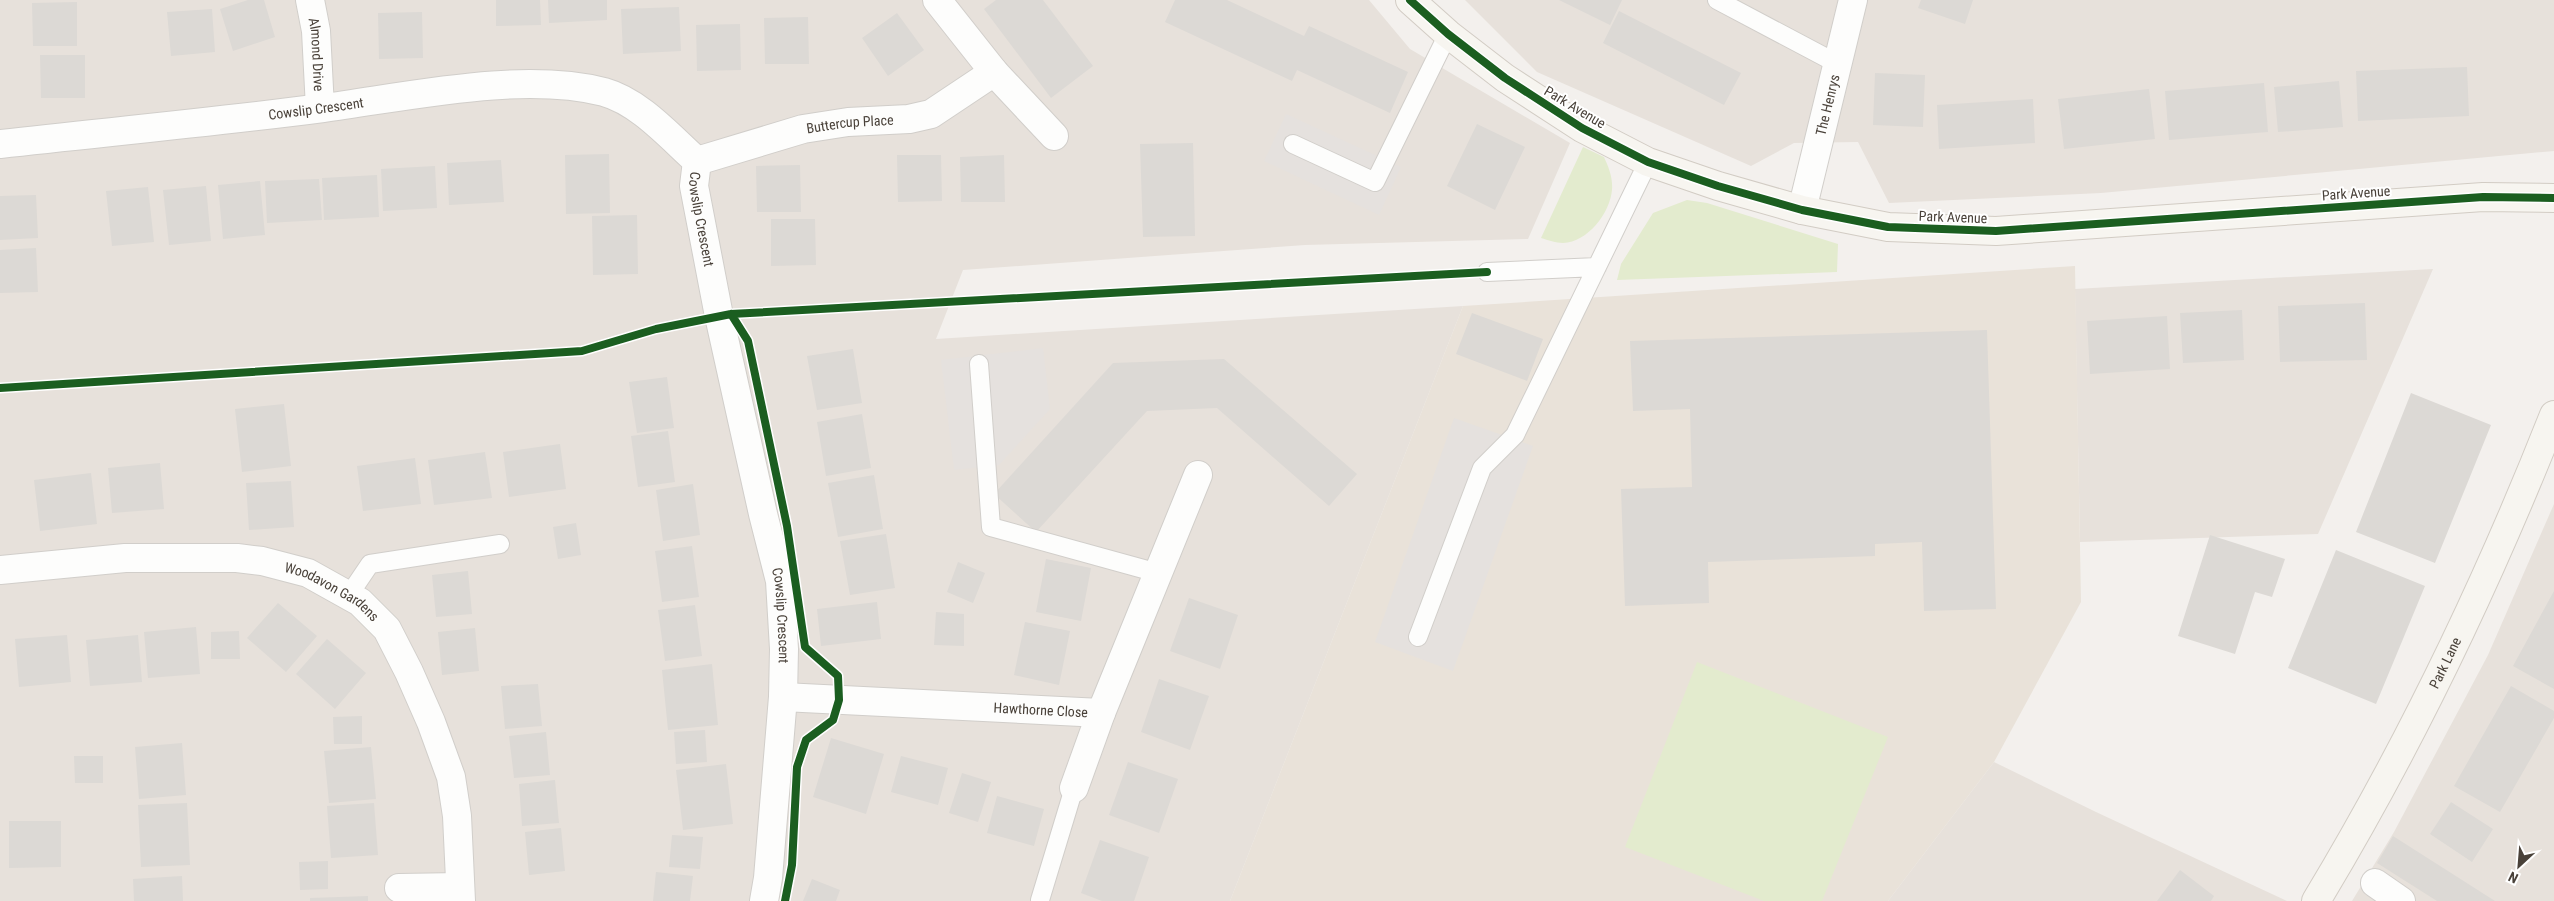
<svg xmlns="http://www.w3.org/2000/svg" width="2554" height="901" font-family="'Roboto Condensed',sans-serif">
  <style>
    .residential { fill: #e7e1db }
    .education { fill: #e9e2d9 }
    .green { fill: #e3ebce }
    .parking { fill: #e5e1de }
    .building { fill: #dcd9d5 }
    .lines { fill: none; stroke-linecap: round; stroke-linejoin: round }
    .lane-casing { stroke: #d1ceca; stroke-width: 20 }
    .street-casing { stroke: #d1ceca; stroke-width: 30 }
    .secondary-casing { stroke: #d2ccc4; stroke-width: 30 }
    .lane { stroke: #fdfdfc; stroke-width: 18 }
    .street { stroke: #fdfdfc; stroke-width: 28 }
    .secondary { stroke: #f7f5f0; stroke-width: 28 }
    .cycleway-casing { stroke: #fff; stroke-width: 11 }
    .cycleway { stroke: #1b5e20; stroke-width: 8 }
    .labels { text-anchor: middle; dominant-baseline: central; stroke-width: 4; stroke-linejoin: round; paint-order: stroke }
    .street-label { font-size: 14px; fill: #494139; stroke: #fff }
  </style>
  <rect width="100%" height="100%" fill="#f3f0ed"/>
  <path class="residential" d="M0 0H1369L1410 49 1570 143 1528 239 1305 245 963 270 936 339 1463 306 1230 901H0Z
    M1465 0H2554V151L2101 193 1889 203 1858 142 1794 143 1751 166 1537 72Z
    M2433 269 2318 534 2080 542 2075 289Z
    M2554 504V901H2352L2394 832 2488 655Z
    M1994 762 2096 812 2287 901H1888Z"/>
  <path class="education" d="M2075 266 2081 602 1994 762 1888 901H1230L1463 306Z"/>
  <path class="green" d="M1583 147 1604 157C1609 168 1613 178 1612 190 1610 213 1588 242 1563 243 1556 243 1548 240 1541 238Z
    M1687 200 1707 203 1838 244 1837 272 1617 280 1621 264 1653 213Z
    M1697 662 1888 737 1822 901H1764L1625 847Z"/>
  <path class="parking" d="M1286 114 1401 167 1379 215 1264 161Z
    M1043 348 1050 409 999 465 954 470 941 360Z
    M1454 418 1533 446 1453 671 1375 642Z"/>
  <path class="building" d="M248 0H264L275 37 233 51 220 9Z
    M496 0H540L541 25 496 26Z
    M548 0H607V20L549 23Z
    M996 0H1043L1093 66 1051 98 984 9Z
    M1175 0H1227L1304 36 1309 26 1408 72 1390 113 1297 70 1292 81 1165 22Z
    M1559 0H1622L1610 25Z
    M1921 0H1973L1965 24 1918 8Z
    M77 2V46H33L32 3Z
    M679 7 681 51 623 54 621 9Z
    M212 9 215 52 171 56 167 12Z
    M1619 11 1741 73 1724 105 1603 43Z
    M422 12 423 58 379 59 378 13Z
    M897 13 924 50 888 76 862 38Z
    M808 17 809 64H765L764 18Z
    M740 24 741 70 697 71 696 25Z
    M40 55H85V98H41Z
    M2467 67 2469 116 2358 121 2356 71Z
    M1875 73 1925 75 1923 127 1873 125Z
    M2339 81 2343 127 2278 132 2274 87Z
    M2264 83 2268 132 2169 140 2165 91Z
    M2149 89 2155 139 2064 149 2058 99Z
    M2033 99 2035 143 1939 149 1937 105Z
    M1477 124 1525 147 1495 210 1447 186Z
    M1193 143 1195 236 1143 237 1140 144Z
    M609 154 610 213 566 214 565 155Z
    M897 155H941L942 201 898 202Z
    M1004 155 1005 202H961L960 157Z
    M501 160 504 202 449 205 447 163Z
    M800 165 801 212H757L756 166Z
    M435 166 437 208 383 211 381 169Z
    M377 175 379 217 324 220 322 178Z
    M319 179 322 220 267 223 265 181Z
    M260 181 265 235 223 239 218 185Z
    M206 186 211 241 169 245 163 190Z
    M148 187 154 242 112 246 106 191Z
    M36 195 38 238 0 240V196Z
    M637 215 638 274 593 275 592 216Z
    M771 219H815L816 265 771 266Z
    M36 248 38 292 0 293V250Z
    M2365 303 2367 360 2280 362 2278 306Z
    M2242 310 2244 360 2183 363 2180 313Z
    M1472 313 1543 339 1527 381 1456 354Z
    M2167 316 2170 369 2090 374 2087 321Z
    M1987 330 1996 609 1924 611 1922 542 1875 544V556L1708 562 1709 603 1625 606 1621 489 1692 487 1690 409 1633 411 1630 341Z
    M853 349 862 403 817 410 807 356Z
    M1224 359 1357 474 1329 506 1217 408 1147 411 1036 532 994 494 1113 363Z
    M667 377 674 428 637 433 629 382Z
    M2411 393 2491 425 2435 563 2356 532Z
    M284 404 291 466 242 472 235 409Z
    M862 414 871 468 826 476 817 422Z
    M668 431 675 482 638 487 631 436Z
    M560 444 566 489 509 497 503 452Z
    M485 452 492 498 434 505 428 460Z
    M415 458 421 504 363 511 357 466Z
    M160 463 164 509 112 513 108 468Z
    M91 473 97 524 40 531 34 480Z
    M874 475 883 529 838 537 828 483Z
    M291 481 294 527 249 530 246 483Z
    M693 484 700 535 663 541 656 490Z
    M576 523 581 555 558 559 553 527Z
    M886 534 895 588 850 595 840 541Z
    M2210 535 2285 559 2272 597 2255 592 2235 654 2178 636Z
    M692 546 699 597 662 602 655 551Z
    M2336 550 2425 586 2376 704 2288 668Z
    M1046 559 1091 568 1081 621 1036 612Z
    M958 562 985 573 973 603 947 592Z
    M468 571 472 614 436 617 432 575Z
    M2554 591V689L2513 666Z
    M1189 598 1238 615 1220 669 1170 651Z
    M877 602 881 639 821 646 817 609Z
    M278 603 317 636 286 672 247 638Z
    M695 605 702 656 665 661 658 610Z
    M936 612 964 614V646L934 645Z
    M1025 622 1070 631 1059 685 1014 675Z
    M196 627 200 674 148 678 144 632Z
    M475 628 479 671 442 675 438 632Z
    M239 631 240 659H211V632Z
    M67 635 71 682 19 687 15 639Z
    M138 635 142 682 90 686 86 640Z
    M327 639 366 673 335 709 296 674Z
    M712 664 718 725 668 730 662 670Z
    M1159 679 1209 696 1190 750 1141 732Z
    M538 684 542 726 505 729 501 686Z
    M2511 686 2554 711V718L2500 812 2454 786Z
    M362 716V744H334L333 717Z
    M705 730 707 762 676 764 674 732Z
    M546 732 550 775 514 778 509 736Z
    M831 738 884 754 866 814 813 797Z
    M182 743 186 795 139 799 135 747Z
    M371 747 376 799 329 803 324 751Z
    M74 756H103V783H75Z
    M901 756 948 768 938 805 891 792Z
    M1128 762 1178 779 1159 833 1109 815Z
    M726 764 733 824 683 830 676 770Z
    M962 773 991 782 978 822 949 813Z
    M555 780 559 823 522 826 519 784Z
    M997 796 1044 809 1034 846 987 833Z
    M2451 802 2493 829 2472 862 2430 834Z
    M187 803 190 865 141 867 138 805Z
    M374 803 378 855 331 858 327 806Z
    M9 821H61V867L9 868Z
    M561 828 565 871 529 875 525 832Z
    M672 835 703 837 700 869 669 867Z
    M2393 836 2495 901H2437L2377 863Z
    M1100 840 1149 857 1134 901H1102L1081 893Z
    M328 861V889L300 890 299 862Z
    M2180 870 2214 896 2211 901H2157Z
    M656 872 693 876 690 901H653Z
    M182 876 183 901H134L133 879Z
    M812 879 840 890 836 901H803Z
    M368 896V901H310V898Z"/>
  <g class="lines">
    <g class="lane-casing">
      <path id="lane" d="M1717 0 1838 64
        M1293 144 1375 182 1448 34
        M1487 272 1597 267
        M979 364 991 527 1158 573
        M349 595 370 564 500 544
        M1418 637 1482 468 1515 435 1648 162
        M1040 900 1074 788"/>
    </g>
    <g class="street-casing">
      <g id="street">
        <path id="s1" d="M310 0 316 31 320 108"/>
        <path d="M937 0 994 72 1054 136"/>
        <path id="s2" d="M0 144C107 132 215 122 323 108 407 97 521 71 604 92 640 102 670 137 697 161"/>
        <path id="s3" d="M697 161 694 186 719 316 763 514 780 581 784 649 783 697 768 878 764 901"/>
        <path id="s4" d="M697 161 803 129 848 122 909 119 931 114 994 72"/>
        <path id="s5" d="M1802 210 1853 0"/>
        <path id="s6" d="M0 570 125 558H237L262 561 308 573 360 602 387 629 409 672 431 722 451 777 457 816 461 901"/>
        <path id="s7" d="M783 697 1101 713 1198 475"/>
        <path d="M1074 788 1101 713"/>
        <path d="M2375 883 2401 901"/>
        <path d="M399 888 460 887"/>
      </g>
    </g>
    <g class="secondary-casing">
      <g id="secondary">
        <path d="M1410 0 1448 34 1505 78 1582 128 1648 162 1718 186 1802 210 1888 227 1996 231 2483 197 2554 198"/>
        <path id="s8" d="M2316 901C2409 747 2488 582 2554 415"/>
      </g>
    </g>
    <use href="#lane" class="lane"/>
    <use href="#street" class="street"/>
    <use href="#secondary" class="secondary"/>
    <g class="cycleway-casing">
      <path id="cycleway" d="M1410 0 1448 34 1505 78 1582 128 1648 162 1718 186 1802 210 1888 227 1996 231 2483 197 2554 198
        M731 314 748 341 787 526 805 647 838 676 839 700 833 720 806 740 797 767 792 865 785 901
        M0 388 582 351 656 329 731 314 1487 272"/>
    </g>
    <use href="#cycleway" class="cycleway"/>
  </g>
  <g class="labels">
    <g class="street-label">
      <text stroke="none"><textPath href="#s1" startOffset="55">Almond Drive</textPath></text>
      <text stroke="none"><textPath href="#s5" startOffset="108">The Henrys</textPath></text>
      <text transform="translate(1575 107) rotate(31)">Park Avenue</text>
      <text stroke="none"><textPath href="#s2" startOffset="318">Cowslip Crescent</textPath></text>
      <text stroke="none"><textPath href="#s4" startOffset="158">Buttercup Place</textPath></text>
      <text transform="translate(2356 193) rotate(-4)">Park Avenue</text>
      <text transform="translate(1953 217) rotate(2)">Park Avenue</text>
      <text stroke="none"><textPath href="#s3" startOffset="59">Cowslip Crescent</textPath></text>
      <text stroke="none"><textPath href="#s6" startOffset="340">Woodavon Gardens</textPath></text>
      <text stroke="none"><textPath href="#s3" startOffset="464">Cowslip Crescent</textPath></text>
      <text stroke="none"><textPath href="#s8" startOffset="271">Park Lane</textPath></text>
      <text stroke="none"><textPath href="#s7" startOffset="258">Hawthorne Close</textPath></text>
    </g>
  </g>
  <g transform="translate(2519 866) rotate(206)" stroke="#ffffff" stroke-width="4" paint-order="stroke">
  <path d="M0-4L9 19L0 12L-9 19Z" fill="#494139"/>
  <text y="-8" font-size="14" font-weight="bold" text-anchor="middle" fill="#494139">N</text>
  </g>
</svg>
